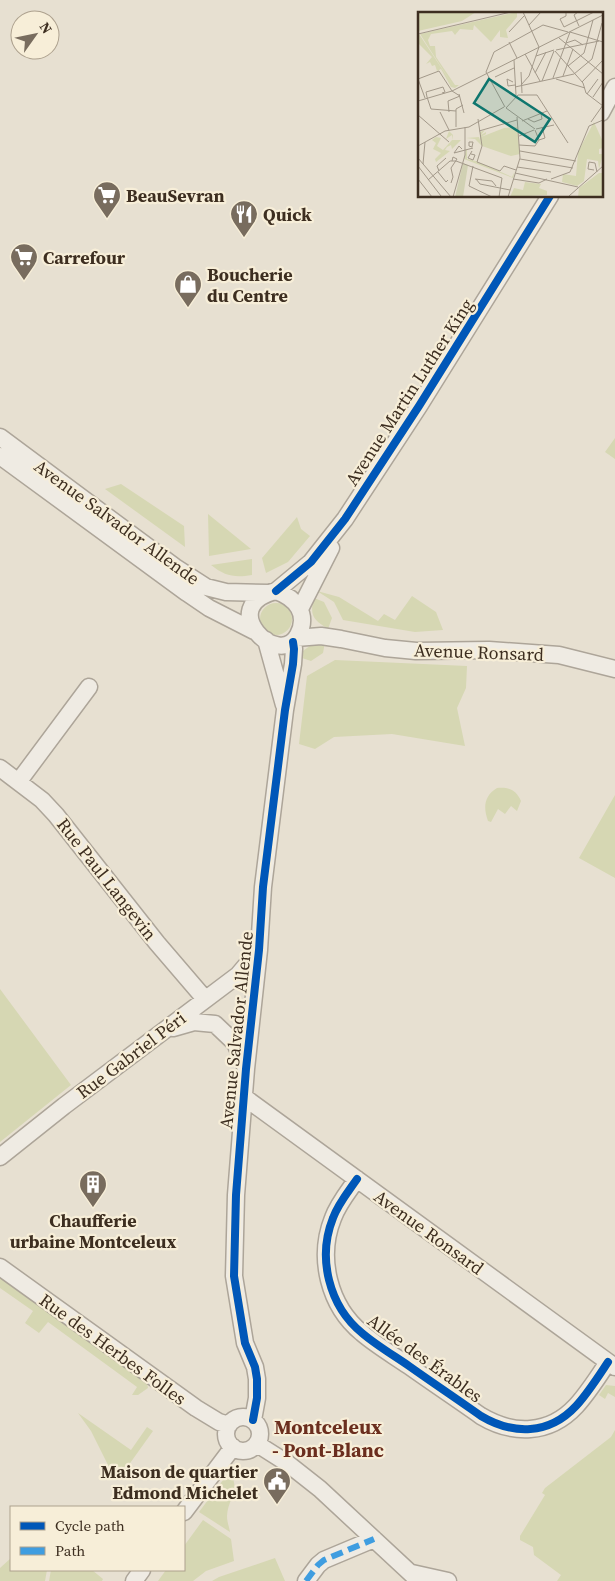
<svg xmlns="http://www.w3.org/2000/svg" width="615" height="1581" font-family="'Source Serif 4',serif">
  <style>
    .green { fill: #d6d7b3 }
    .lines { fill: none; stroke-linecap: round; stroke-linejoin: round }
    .street-casing { stroke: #ada599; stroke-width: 19 }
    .street { stroke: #efebe3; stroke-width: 16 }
    .quiet { stroke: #3f9de0; stroke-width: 6; stroke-dasharray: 12 6; stroke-linecap: butt }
    .cycleway-casing { stroke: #f7eed8; stroke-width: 11 }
    .cycleway { stroke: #0057b8; stroke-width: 8 }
    .labels { text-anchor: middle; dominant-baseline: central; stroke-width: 4.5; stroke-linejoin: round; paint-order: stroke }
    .poi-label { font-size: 18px; font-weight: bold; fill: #3d2e20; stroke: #f7eed8; text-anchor: start }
    .street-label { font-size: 18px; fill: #3d2e20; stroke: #f7eed8 }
    .quarter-label { font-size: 20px; font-weight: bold; fill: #6b2e1e; stroke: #f7eed8 }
    .inset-road { fill: none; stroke: #a3998a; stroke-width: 1 }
    .view { fill: #0f766e; fill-opacity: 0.15; stroke: #0f766e; stroke-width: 2.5 }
    .inset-edge { fill: none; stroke: #3d2e20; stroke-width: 2.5 }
  </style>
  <rect width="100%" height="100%" fill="#e7e0d1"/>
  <path class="green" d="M615 438V459L605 452Z
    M121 484 184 526 185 547 105 489Z
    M208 514 251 549 209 556Z
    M297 517 301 529 310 536 288 562 266 573 262 558Z
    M252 559V575C234 578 225 576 211 565Z
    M317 591 339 597 378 621 384 614 395 620 412 596 436 612 443 630 415 632 343 620 334 602Z
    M314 598 324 602 332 618 328 629C314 620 309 616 314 598Z
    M260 619a16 16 0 1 1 32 0a16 16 0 1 1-32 0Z
    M315 642H325L323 653 311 661 302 658 303 651Z
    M335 660 467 666 466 688 457 708 465 746 392 734 334 737 315 749 299 744 307 676Z
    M497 788C509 787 516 790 521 801L517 811 511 806 505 814 498 809 491 822 488 821C483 807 484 796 497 788Z
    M615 795V878L579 858Z
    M0 989 71 1085 0 1142Z
    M0 1275 147 1383 148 1388 138 1395H132L137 1387 48 1322 39 1333 25 1323 33 1311 0 1288Z
    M606 1385 615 1386V1397L608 1393 605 1399 599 1395Z
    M78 1413 131 1450 147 1427 153 1431 128 1466 111 1471 91 1431Z
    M615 1430V1581H557L561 1575 534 1555 533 1547 520 1540V1536L545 1495 542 1493 545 1488 611 1437Z
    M229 1472C242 1490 228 1497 227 1516 227 1521 229 1527 230 1532L199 1512Z
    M203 1520 231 1539 234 1561 206 1571 193 1581H158L166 1570H184V1546Z
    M11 1558V1570H47L45 1581H0V1568Z
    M275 1558 285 1581H212L219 1577Z
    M51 1570H92L103 1579 102 1581H49Z"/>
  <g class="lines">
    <g class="street-casing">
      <path id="street" d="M601 113 615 87
        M0 437 175 567 206 587 226 592 269 593
        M0 456 187 593 209 608 254 631
        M276 591 311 562 345 519 419 406 550 196
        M276 591C296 598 309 614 298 635 279 671 214 606 276 591Z
        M300 609 331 548
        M296 638 321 636 341 639 385 648 416 651 489 650 559 655 615 669
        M266 640 284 705
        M0 768 42 800 56 815 157 943 205 999
        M19 781 89 687
        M173 1028 194 1022 215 1024 235 1043 245 1066
        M244 1097 615 1367
        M0 1157 64 1106 238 975 259 950
        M357 1179C348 1192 338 1204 333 1218 317 1258 329 1306 362 1333 376 1345 393 1355 409 1366 433 1383 457 1399 481 1416 513 1435 549 1435 576 1406 588 1393 598 1377 608 1362
        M0 1267 196 1408 219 1422 229 1425
        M226 1434a17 17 0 1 1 34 0a17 17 0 1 1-34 0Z
        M253 1420 257 1398V1379L255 1367 245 1343 234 1276 236 1195 246 1069 259 950 263 887 285 710 293 664 294 649 293 642
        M257 1444 287 1463 320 1489 419 1581
        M184 1512 233 1447
        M412 1573 448 1581
        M134 1581 142 1570
        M306 1581 318 1565 324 1560 374 1539"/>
    </g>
    <use href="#street" class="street"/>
    <path class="quiet" d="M306 1581 318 1565 324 1560 374 1539"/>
    <g class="cycleway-casing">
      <path id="cycleway" d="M276 591 311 562 345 519 419 406 550 196
        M357 1179C348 1192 338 1204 333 1218 317 1258 329 1306 362 1333 376 1345 393 1355 409 1366 433 1383 457 1399 481 1416 513 1435 549 1435 576 1406 588 1393 598 1377 608 1362
        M253 1420 257 1398V1379L255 1367 245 1343 234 1276 236 1195 246 1069 259 950 263 887 285 710 293 664 294 649 293 642"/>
    </g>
    <use href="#cycleway" class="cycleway"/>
  </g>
  <defs>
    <g id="supermarket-pin" transform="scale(1.4375)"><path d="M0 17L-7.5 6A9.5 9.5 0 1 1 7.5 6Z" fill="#786c5e" stroke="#f7eed8"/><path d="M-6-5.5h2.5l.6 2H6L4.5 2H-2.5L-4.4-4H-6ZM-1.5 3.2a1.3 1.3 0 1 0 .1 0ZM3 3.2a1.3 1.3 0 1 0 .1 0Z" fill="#fff"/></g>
    <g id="restaurant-pin" transform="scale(1.4375)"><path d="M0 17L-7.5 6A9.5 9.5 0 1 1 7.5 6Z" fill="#786c5e" stroke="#f7eed8"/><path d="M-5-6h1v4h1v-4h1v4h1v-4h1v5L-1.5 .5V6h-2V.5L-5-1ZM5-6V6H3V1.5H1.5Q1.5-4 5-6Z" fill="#fff"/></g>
    <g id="shop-pin" transform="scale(1.4375)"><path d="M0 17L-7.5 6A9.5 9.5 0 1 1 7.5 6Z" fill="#786c5e" stroke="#f7eed8"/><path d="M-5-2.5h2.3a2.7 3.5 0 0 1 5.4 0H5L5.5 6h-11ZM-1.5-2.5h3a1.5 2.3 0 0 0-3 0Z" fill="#fff"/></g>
    <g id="building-pin" transform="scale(1.4375)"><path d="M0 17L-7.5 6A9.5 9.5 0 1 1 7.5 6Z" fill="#786c5e" stroke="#f7eed8"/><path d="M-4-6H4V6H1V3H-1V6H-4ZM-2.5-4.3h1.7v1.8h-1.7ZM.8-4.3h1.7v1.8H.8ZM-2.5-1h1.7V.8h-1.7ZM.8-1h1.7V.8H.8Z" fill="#fff"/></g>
    <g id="civic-pin" transform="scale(1.4375)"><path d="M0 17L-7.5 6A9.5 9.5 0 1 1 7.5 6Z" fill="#786c5e" stroke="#f7eed8"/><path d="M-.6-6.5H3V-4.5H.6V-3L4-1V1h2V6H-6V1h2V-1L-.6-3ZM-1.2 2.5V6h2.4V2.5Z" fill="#fff"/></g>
  </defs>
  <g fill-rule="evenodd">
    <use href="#supermarket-pin" x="107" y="195"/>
    <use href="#restaurant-pin" x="244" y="214"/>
    <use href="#supermarket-pin" x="24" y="257"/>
    <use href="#shop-pin" x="188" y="284"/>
    <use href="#building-pin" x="93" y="1184"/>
    <use href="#civic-pin" x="277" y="1481"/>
  </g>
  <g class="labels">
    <g class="poi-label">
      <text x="126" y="195">BeauSevran</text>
      <text x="263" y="214">Quick</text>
      <text x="43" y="257">Carrefour</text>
      <text x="207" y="274">Boucherie<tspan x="207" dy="21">du Centre</tspan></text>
      <text x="93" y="1220" text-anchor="middle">Chaufferie<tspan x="93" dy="21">urbaine Montceleux</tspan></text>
      <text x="258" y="1471" text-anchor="end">Maison de quartier<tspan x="258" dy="21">Edmond Michelet</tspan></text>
    </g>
    <g class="street-label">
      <text transform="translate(409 392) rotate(-57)">Avenue Martin Luther King</text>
      <text transform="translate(117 522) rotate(36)">Avenue Salvador Allende</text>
      <text transform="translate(479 652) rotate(2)">Avenue Ronsard</text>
      <text transform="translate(107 879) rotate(52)">Rue Paul Langevin</text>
      <text transform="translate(236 1030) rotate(-84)">Avenue Salvador Allende</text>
      <text transform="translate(131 1055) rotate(-37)">Rue Gabriel Péri</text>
      <text transform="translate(429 1232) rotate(36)">Avenue Ronsard</text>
      <text transform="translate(113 1349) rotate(36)">Rue des Herbes Folles</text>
      <text transform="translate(425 1358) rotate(36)">Allée des Érables</text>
    </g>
    <g class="quarter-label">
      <text x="328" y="1427">Montceleux<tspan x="328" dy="23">- Pont-Blanc</tspan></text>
    </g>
  </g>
  <g transform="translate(418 12)">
    <rect width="185" height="185" fill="#e7e0d1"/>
    <path d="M0 0H58L44 9 0 19ZM99 0V5L88 18 90 26 82 25V18L73 30 56 13 55 18 42 17 37 23 34 19 13 22 10 28 12 34H17L18 45 37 73H41L37 76 33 75 23 57 19 59 17 53 14 54 12 50 8 52 14 45 0 31 1 22 36 75 2 22ZM176 110 185 130V136L181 137V142H185L181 157 180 149 169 147 166 169 159 174 144 170 145 162 158 164 160 140ZM99 115 102 142 93 144 64 134 58 149 94 165 97 159 95 166 46 147 48 138 49 137V147L58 149 64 134 57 127 48 126 61 125 64 134 62 127V120L67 118 63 123 68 120V122L63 125 86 116ZM31 119 35 123 34 128H43L34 137 33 133 29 135 27 138 32 139 18 150 17 147 23 141 15 137 18 131 14 128 18 125 23 126 19 134 25 138 34 128V123L28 127ZM181 161H185V185H160L161 176ZM107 170 123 172 121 176 129 179V183L92 185 96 176 105 178Z" fill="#d6d7b3"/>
    <path d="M45 151 50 153 45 185H37Z" fill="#d1d1b3"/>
    <path class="inset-road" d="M148 0V4L142 7 146 15 176 0M160 0 156 3 161 14M111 13 123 0M125 13 150 20M91 20 106 4M152 20 185 30M0 22 93 0M141 26 185 62M91 30 99 46M148 31 157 28 165 33M138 38 181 29M137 39 165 71 168 81 185 94M107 42 122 69M118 44 136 38M96 48 98 83M150 54 166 41 175 8M103 60 104 81M117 61 128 40M145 64 155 37M77 65 96 56M135 66 152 20M0 67 21 59 34 79 42 84M0 67 7 86M138 67 167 76M124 69 136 39M95 70 89 67 90 74 97 73M164 70 185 48M103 73 111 64 121 35 105 0M97 75 156 62 174 47 184 11M41 82 46 101M169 82 180 67M9 85 13 97 38 99M9 85 8 80 25 75 27 80 24 81M175 85 185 70M0 89 34 79 185 3M87 95 68 60 76 40 125 13M88 96 100 83H119L150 131M88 96 117 117M22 100 31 118M31 100 30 89 42 84M0 103 31 130M60 107 64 134 59 150 82 159 86 154 98 158M110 107 116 110 124 107 123 102M104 109 129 99M173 110 185 93M38 115V97L45 93M118 117 136 113M61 119 99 108M101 124 116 118M121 128 127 126 124 115M51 130H55L54 135 51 134ZM101 133 117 134 121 128 117 118M0 134 27 119 51 115 86 95M44 137 41 134 36 141 55 136M102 139 158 149M53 142 57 143 55 148 50 146 54 139M0 146 33 185M102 147 155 156M5 152 7 130M0 154 23 184M55 154 51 174 74 185M99 155 133 160M176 158 170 157 171 150 177 151 179 160M21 159 19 154 28 146M20 160 28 170 30 168M97 161 160 175M0 167 14 185M57 167 74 169 78 174M58 167 62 172 92 178M95 167 121 171 129 167M133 167 152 160 171 114 185 108M10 168 32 149H38L84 166 81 185M33 171 35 165 33 156 39 147 35 145 34 149M151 184 185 154M6 185H30M35 185 47 143V115M90 185 102 146 99 105"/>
    <path class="view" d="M71 67 132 107 117 130 56 91Z"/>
    <rect width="185" height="185" class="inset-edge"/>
  </g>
  <rect x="10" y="1506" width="175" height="65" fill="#f7eed8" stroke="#ada18e"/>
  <rect x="20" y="1522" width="25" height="8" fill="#0057b8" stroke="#ada18e"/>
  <text x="55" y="1531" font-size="15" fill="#3d2e20">Cycle path</text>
  <rect x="20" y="1547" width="25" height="8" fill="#3f9de0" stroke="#ada18e"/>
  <text x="55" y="1556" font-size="15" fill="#3d2e20">Path</text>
  <g transform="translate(35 35) rotate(57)"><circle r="24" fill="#f7eed8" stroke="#ada18e"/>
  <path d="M0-4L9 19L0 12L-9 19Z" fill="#786c5e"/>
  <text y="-8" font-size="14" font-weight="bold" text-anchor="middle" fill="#3d2e20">N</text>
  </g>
</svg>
